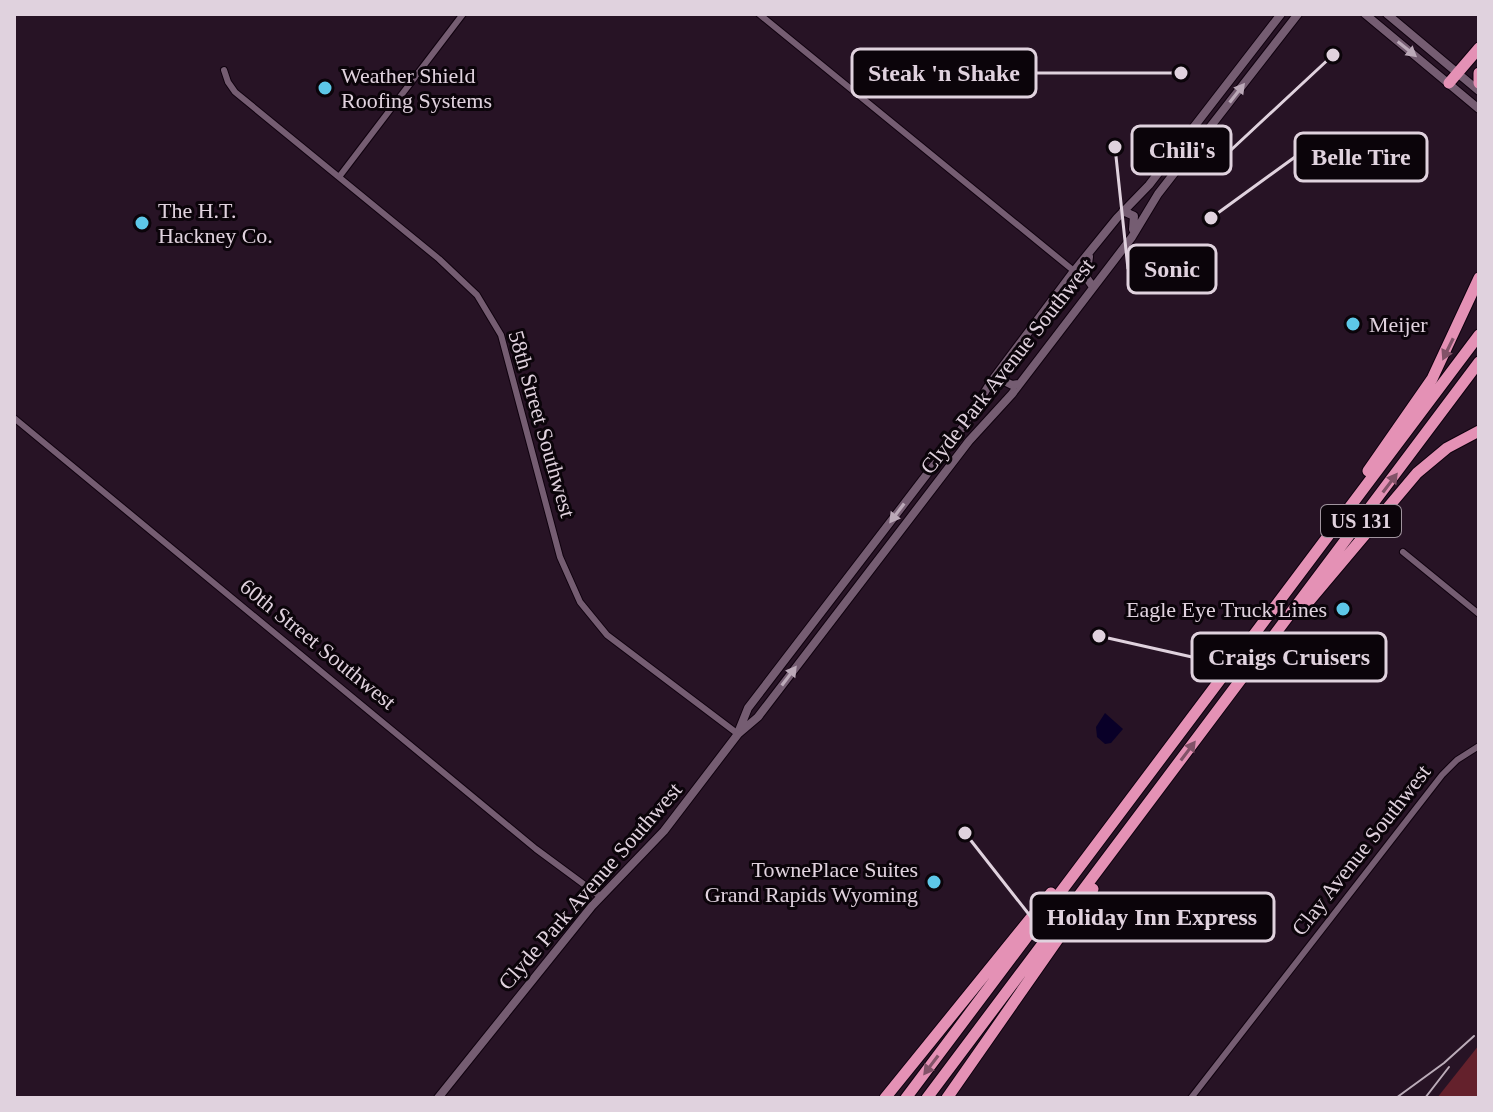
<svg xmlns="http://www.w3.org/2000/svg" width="1493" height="1112" font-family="Georgia,serif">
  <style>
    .green { fill: #64212c }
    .water { fill: #090028 }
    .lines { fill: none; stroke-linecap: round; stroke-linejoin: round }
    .street-casing { stroke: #0f010e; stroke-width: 8 }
    .secondary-casing { stroke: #0f010e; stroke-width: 10 }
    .highway-casing { stroke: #0f010e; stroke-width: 13 }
    .street { stroke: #755d72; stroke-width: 6 }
    .secondary { stroke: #755d72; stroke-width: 8 }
    .highway { stroke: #e491b5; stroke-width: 11 }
    .rail { stroke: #bbacb9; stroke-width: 2 }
    .oneway { fill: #bba9b8 }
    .oneway2 { fill: #825268 }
    .poi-dot { fill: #5dc7e8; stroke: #0b040a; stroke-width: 3 }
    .labels { text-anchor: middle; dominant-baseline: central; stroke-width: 6; stroke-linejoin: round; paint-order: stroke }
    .shield { fill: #0b040a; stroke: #a0949e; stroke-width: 2 }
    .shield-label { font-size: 20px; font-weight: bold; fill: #e0d2de }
    .poi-label { font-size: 22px; fill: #e0d2de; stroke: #0b040a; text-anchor: start }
    .street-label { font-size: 22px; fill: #e0d2de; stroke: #0b040a }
    .leader { fill: none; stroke: #e0d2de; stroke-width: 3 }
    .callout-dot { fill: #e0d2de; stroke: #0b040a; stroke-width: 3 }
    .callout { fill: #0b040a; stroke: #e0d2de; stroke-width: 3 }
    .callout-label { font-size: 24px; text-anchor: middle; font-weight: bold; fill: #e0d2de }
  </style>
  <rect width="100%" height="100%" fill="#271325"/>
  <path class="green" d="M1479 1045V1098H1437Z"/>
  <path class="water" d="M1105 713 1123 729 1111 743 1105 744 1097 737 1096 727Z"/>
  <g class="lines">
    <g class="street-casing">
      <path id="street" d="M759 14 1074 271
        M224 70 228 82 235 92 439 259 477 295 501 335 560 557 580 602 607 635 738 734
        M339 177 463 14
        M14 418 536 849 601 897
        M1403 552 1479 614
        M1191 1098 1442 775 1457 760 1479 746"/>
    </g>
    <g class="secondary-casing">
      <path id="secondary" d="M1365 14 1479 109
        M1387 14 1479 91
        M1123 211 1134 216 1133 229
        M1089 257 1086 277 1093 287
        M1006 365 1004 375 1006 382 1012 385 1019 384
        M738 733 748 708 963 427 991 382 1074 271 1117 218 1149 185 1281 14
        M438 1098 592 906 664 831 738 734 758 717 969 441 1012 394 1132 237 1158 194 1298 14"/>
    </g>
    <g class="highway-casing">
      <path id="highway" d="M1479 73V83
        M1449 83 1479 48
        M1368 471 1432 379 1479 278
        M1305 606 1417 473 1447 448 1479 431
        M885 1098 1051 893
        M906 1098 1479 335
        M927 1098 1479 362
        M947 1098 1093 889"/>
    </g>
    <use href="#street" class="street"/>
    <use href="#secondary" class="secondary"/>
    <use href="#highway" class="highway"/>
    <path class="rail" d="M1396 1098 1444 1063 1474 1036
      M1425 1098 1449 1067"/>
  </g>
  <defs><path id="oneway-solid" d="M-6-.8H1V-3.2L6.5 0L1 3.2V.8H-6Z" transform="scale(2)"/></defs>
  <g class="oneway">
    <use href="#oneway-solid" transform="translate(1407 49) rotate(39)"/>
    <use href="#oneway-solid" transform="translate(1237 93) rotate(-52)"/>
    <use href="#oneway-solid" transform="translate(897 513) rotate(127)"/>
    <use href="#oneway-solid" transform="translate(789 676) rotate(-53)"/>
  </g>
  <g class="oneway2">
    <use href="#oneway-solid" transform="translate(1448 349) rotate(116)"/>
    <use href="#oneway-solid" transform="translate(1390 483) rotate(-53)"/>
    <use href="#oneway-solid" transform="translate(1188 751) rotate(-53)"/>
    <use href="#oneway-solid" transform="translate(931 1065) rotate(127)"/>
  </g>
  <g class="poi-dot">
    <circle cx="325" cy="88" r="8"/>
    <circle cx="142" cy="223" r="8"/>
    <circle cx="1353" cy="324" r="8"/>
    <circle cx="1343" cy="609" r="8"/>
    <circle cx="934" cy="882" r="8"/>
  </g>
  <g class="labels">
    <rect class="shield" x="1321" y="505" width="80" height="32" rx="6"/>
    <g class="shield-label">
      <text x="1361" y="521">US 131</text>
    </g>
    <g class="poi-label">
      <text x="341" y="75">Weather Shield<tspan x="341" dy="25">Roofing Systems</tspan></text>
      <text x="158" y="210">The H.T.<tspan x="158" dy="25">Hackney Co.</tspan></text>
      <text x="1369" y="324">Meijer</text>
      <text x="1327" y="609" text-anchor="end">Eagle Eye Truck Lines</text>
      <text x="918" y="869" text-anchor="end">TownePlace Suites<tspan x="918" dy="25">Grand Rapids Wyoming</tspan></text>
    </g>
    <g class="street-label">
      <text transform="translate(1007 366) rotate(-52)">Clyde Park Avenue Southwest</text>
      <text transform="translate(542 424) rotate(74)">58th Street Southwest</text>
      <text transform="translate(318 644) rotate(39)">60th Street Southwest</text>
      <text transform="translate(1361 850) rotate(-52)">Clay Avenue Southwest</text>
      <text transform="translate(590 886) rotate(-49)">Clyde Park Avenue Southwest</text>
    </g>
  </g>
  <path class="leader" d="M1181 73L1036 73M1333 55L1231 150M1211 218L1295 157M1115 147L1128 269M1099 636L1192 657M965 833L1031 917"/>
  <g class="callout-dot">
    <circle cx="1181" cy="73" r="8"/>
    <circle cx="1333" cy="55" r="8"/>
    <circle cx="1211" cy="218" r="8"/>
    <circle cx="1115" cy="147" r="8"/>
    <circle cx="1099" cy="636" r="8"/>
    <circle cx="965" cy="833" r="8"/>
  </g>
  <g class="callout">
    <rect x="852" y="49" width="184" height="48" rx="8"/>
    <rect x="1132" y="126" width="99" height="48" rx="8"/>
    <rect x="1295" y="133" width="132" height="48" rx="8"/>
    <rect x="1128" y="245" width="88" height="48" rx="8"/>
    <rect x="1192" y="633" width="194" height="48" rx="8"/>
    <rect x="1031" y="893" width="243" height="48" rx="8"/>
  </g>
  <g class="callout-label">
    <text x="944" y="81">Steak 'n Shake</text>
    <text x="1182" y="158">Chili's</text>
    <text x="1361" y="165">Belle Tire</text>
    <text x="1172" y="277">Sonic</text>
    <text x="1289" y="665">Craigs Cruisers</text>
    <text x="1152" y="925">Holiday Inn Express</text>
  </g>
  <rect width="1493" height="1112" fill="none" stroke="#e0d2de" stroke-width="32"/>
</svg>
